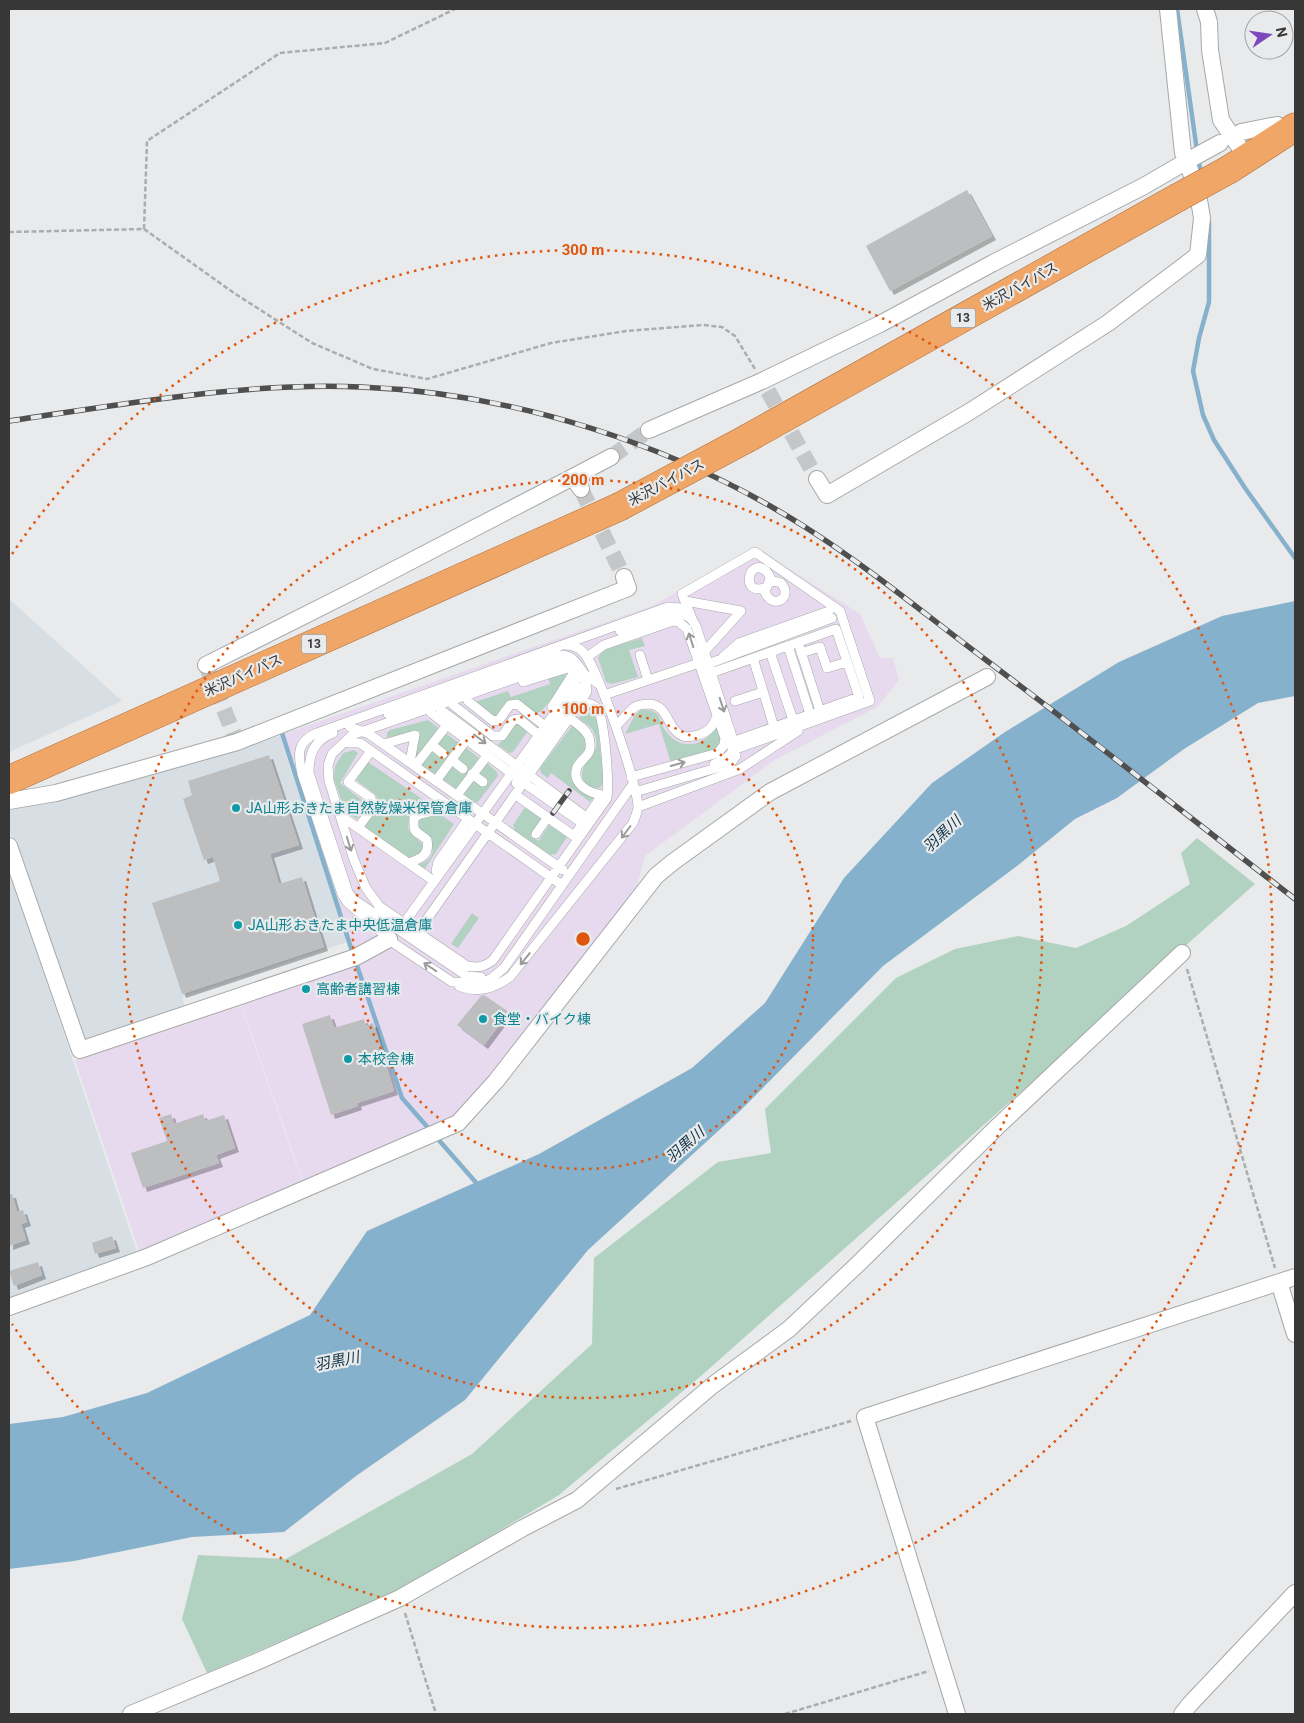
<svg xmlns="http://www.w3.org/2000/svg" width="1304" height="1723" font-family="Roboto,'Noto Sans JP',sans-serif">
  <style>
    .commercial { fill: #e7daee }
    .built { fill: #d7dfe5 }
    .green { fill: #b2d2c1 }
    .water { fill: #86b1cc }
    .lines { fill: none; stroke-linecap: round; stroke-linejoin: round }
    .stream { stroke: #86b1cc; stroke-width: 4.5 }
    .building { fill: #bdbec0; filter: url(#shadow) }
    .minor-tunnel { stroke: #c5c6c7; stroke-width: 16; stroke-dasharray: 16 8; stroke-linecap: butt }
    .service-casing { stroke: #a6a8a9; stroke-width: 10 }
    .minor-casing { stroke: #a6a8a9; stroke-width: 18 }
    .trunk-casing { stroke: #ad703e; stroke-width: 29 }
    .path { stroke: #abacad; stroke-width: 2.5; stroke-dasharray: 5 2.5; stroke-linecap: butt }
    .service { stroke: #fff; stroke-width: 9 }
    .minor { stroke: #fff; stroke-width: 16 }
    .trunk { stroke: #f0a667; stroke-width: 28 }
    .rail-casing { stroke: #4f4f50; stroke-width: 5.5 }
    .rail { stroke: #e8eaeb; stroke-width: 4; stroke-dasharray: 11; stroke-linecap: butt }
    .trunk-bridge-casing { stroke: #ad703e; stroke-width: 29; stroke-linecap: butt }
    .trunk-bridge { stroke: #f0a667; stroke-width: 28 }
    .oneway { stroke: #9b9b9c }
    .ring { fill: none; stroke: #df570e; stroke-width: 2.5; stroke-dasharray: 2.5 5 }
    .culture-dot { fill: #0f9aa8; stroke: #e8eaeb; stroke-width: 2 }
    .labels { text-anchor: middle; dominant-baseline: central; stroke-width: 4.5; stroke-linejoin: round; paint-order: stroke }
    .shield { fill: #e8eaeb; stroke: #6c6d6e; stroke-width: 1 }
    .shield-label { font-size: 12px; font-weight: bold; fill: #373738 }
    .street-label { font-size: 14px; fill: #373738; stroke: #e8eaeb }
    .culture-label { font-size: 14px; fill: #0d838f; stroke: #e8eaeb; text-anchor: start }
    .water-label { font-size: 15px; font-style: italic; fill: #0e3347; stroke: #e8eaeb }
    .centre { fill: #df570e; stroke: #e8eaeb; stroke-width: 2.5 }
    .ring-label { font-size: 15px; text-anchor: middle; font-weight: bold; fill: #df570e; stroke: #e8eaeb; stroke-width: 4.5; stroke-linejoin: round; paint-order: stroke }
  </style>
  <defs>
    <filter id="shadow"><feDropShadow dx="4" dy="4" stdDeviation="0" flood-color="#0004"/></filter>
  </defs>
  <rect width="100%" height="100%" fill="#e8eaeb"/>
  <path class="commercial" d="M755 547 860 614 880 658H893L899 680 877 707 773 761 645 856 635 893 457 1118 304 1184 241 1004 358 962 283 734 652 606Z
    M240 1004 303 1184 139 1251 75 1060Z"/>
  <path class="built" d="M9 599 122 701 9 752Z
    M280 736 347 942 182 997 186 1011 82 1047 9 828V811Z
    M9 869 137 1252 9 1298Z"/>
  <path class="green" d="M642 638 645 646 629 650 638 677 612 684 606 682 598 658 603 650Z
    M561 672 566 675 565 681 541 712 534 713 518 700H509L497 716 491 717 475 702 508 691 511 697 550 684 548 677Z
    M641 710C646 710 651 709 656 713 660 716 660 722 663 727 677 751 702 749 716 727L721 740 720 746 715 749 671 763 659 724 625 734 635 715Z
    M593 712 597 719 604 782 600 788H591L586 786C572 761 600 761 596 739 595 735 593 730 591 728 587 724 582 721 578 718L586 713Z
    M428 720 440 729 414 761 420 731 387 739V733L390 730Z
    M519 723 528 731 513 752 509 753 498 745 514 724Z
    M572 726C577 729 585 733 586 739 591 756 564 759 574 781 578 791 585 794 594 797L590 802 551 773 548 778 541 773 540 768Z
    M444 732 459 743 435 774 420 764 432 749 442 756 447 751 436 743Z
    M465 747 479 758 456 789 441 778 452 764 462 772 466 766 456 758Z
    M354 750 358 753 340 783 362 800 364 808 357 819 346 813 334 779 335 766 343 753Z
    M368 762 431 805C427 806 422 806 418 808 410 813 407 823 409 831L424 846 422 854 411 858H406L365 827 378 807 376 795 356 780Z
    M486 762 497 772 498 776 478 802 474 803 462 794 473 779 484 786 487 781 477 773Z
    M525 807 541 818 530 836 539 841 549 825 567 837 556 854 550 855 515 831 513 825Z
    M433 814H440L454 824 424 870 418 865C420 864 423 863 425 862 443 851 424 836 417 826L419 818Z
    M1197 838 1255 884 701 1376 559 1495 400 1590 207 1673 182 1619 198 1555 286 1559 472 1454 592 1344 594 1258 718 1162 771 1153 765 1109 896 978 955 949 1018 936 1076 948 1126 926 1190 884 1181 853Z
    M472 913 479 918 458 948 451 944Z"/>
  <path class="water" d="M1295 601V696L1258 703 1184 749 1117 798 1075 819 1017 866 883 966 740 1111 588 1250 465 1400 356 1476 284 1532 192 1537 74 1561 9 1569V1424L63 1417 147 1393 310 1315 367 1231 539 1154 692 1068 765 1003 844 878 932 783 1005 732 1119 662 1222 616Z"/>
  <g class="lines">
    <path class="stream" d="M1177 9 1197 151
      M1198 159 1202 176
      M1209 222V302L1199 338 1193 371 1203 415 1214 440 1245 488 1295 558
      M281 730 351 948 402 1098 479 1186"/>
  </g>
  <path class="building" d="M967 190 992 236 890 291 866 246Z
    M269 755 299 845 270 854 279 884 302 877 324 947 182 994 152 903 220 881 213 857 204 860 183 799 192 795 188 781Z
    M484 995 509 1012 484 1045 457 1025 481 996Z
    M330 1015 334 1028 364 1019 366 1026 373 1023 394 1091 357 1103 358 1106 331 1115 302 1024Z
    M171 1114 174 1124 203 1114 205 1121 224 1115 235 1148 216 1155 219 1163 143 1188 131 1153 167 1141 159 1118Z
    M9 1194H12L17 1212 23 1210 27 1222 21 1224 26 1240 9 1246Z
    M112 1236 116 1248 95 1254 92 1243Z
    M38 1262 42 1275 14 1286 9 1271Z"/>
  <g class="lines">
    <path class="minor-tunnel" d="M768 391 817 479
      M611 457 649 430
      M581 489 624 577
      M206 665 237 742"/>
    <g class="service-casing">
      <path id="service" d="M766 587C741 598 747 558 765 570 767 572 769 574 770 577 770 582 766 587 765 592 773 611 794 597 781 583L774 581 769 583
        M685 601 741 611 705 651
        M693 621 682 594 755 552 840 611 870 701 736 749
        M620 631C634 626 668 611 681 614 688 615 693 620 696 626L736 749V756L730 764 635 792
        M798 642 820 711
        M788 646 810 714
        M770 652 793 720
        M801 653 820 647 827 668 847 662
        M640 655 648 680
        M587 657 604 645 673 621 679 622 687 629 725 738 724 745 718 753 631 777
        M723 657 739 643 829 611
        M753 658 774 727
        M708 664 832 618
        M711 673 836 629 859 697 735 741
        M523 682 571 667
        M604 695 699 663
        M468 701 493 721 499 720 510 705 517 704 541 723
        M735 701 763 692
        M453 705 493 736H502L513 720 519 719 535 732
        M552 707 573 674
        M441 710 586 817
        M431 713 524 783 582 823
        M388 714 558 655C572 654 576 662 583 672 587 678 595 681 600 685
        M569 718C576 723 585 728 589 737 590 741 591 748 589 752 586 758 580 761 577 767 571 784 589 793 602 795
        M616 726C622 720 628 712 635 707 640 704 645 704 650 704 669 706 667 730 683 736 687 738 693 736 698 735 709 732 713 726 717 716
        M350 727 369 734 563 870
        M333 733C314 740 309 754 309 773L348 892 353 899 467 976 481 977
        M348 743H360L562 885
        M384 744 415 735 410 762
        M432 745 443 754
        M452 760 463 769
        M714 764 722 761 732 753V745
        M415 766 447 725
        M472 774 483 782
        M436 781 466 740
        M516 783 585 684V680
        M633 784 504 968 492 978 482 983 452 982 395 944 347 902 342 894 302 774C298 755 296 742 317 733L668 607 680 608 688 617
        M457 795 487 756
        M520 798 574 836
        M638 807 740 769 798 731
        M341 816 431 879
        M358 828 373 807 371 798 348 782 368 755
        M576 833 598 801
        M536 834 548 817
        M408 863C421 859 430 855 427 840 416 830 413 835 414 818L420 814 437 810 439 805
        M436 871 438 862 465 823
        M399 930 407 919 472 829 475 824 574 686 577 678 575 670 563 663H560L352 735 332 754 328 765 329 781 354 860 366 888 379 906 467 966C478 968 484 967 493 960L607 798C609 783 605 719 597 708 595 705 591 704 587 703L574 711
        M415 936 582 700 587 691 584 674
        M459 986C478 994 494 988 510 977L633 823C635 818 637 813 638 808 639 788 597 664 582 651 577 646 572 645 565 645"/>
    </g>
    <g class="minor-casing">
      <path id="minor" d="M1205 9 1209 22 1210 50 1221 120 1247 158
        M1241 132 1277 125 1283 135
        M1193 179 1187 161 1220 143
        M649 430 762 381 880 324 993 263 1144 186 1187 161 1183 153 1168 9
        M573 477 611 457
        M817 479 827 495 969 412 1108 323 1198 255 1202 218 1199 200
        M206 665 361 587 573 477 581 489
        M9 801 56 793 237 742 628 588 624 577
        M9 846 80 1050 356 957 389 939
        M1279 1282 1295 1334
        M9 1307 147 1257 458 1123 496 1081 656 876 673 862 770 792 987 677
        M131 1714 254 1663 400 1598 523 1528 577 1500 713 1385 789 1329 858 1264 997 1127 1182 953
        M957 1714 865 1417 1295 1277
        M1182 1714 1190 1704 1295 1593"/>
    </g>
    <g class="trunk-casing">
      <path id="trunk" d="M1230 169 1295 127
        M748 438 1177 198
        M9 780 619 507"/>
    </g>
    <path class="path" d="M144 229 147 141 280 53 385 43 455 9
      M9 232 144 229 234 293 312 343 373 369 427 379 551 343 626 331 703 325 722 327 735 336 755 369
      M1187 969 1275 1268
      M616 1489 851 1421
      M405 1613 436 1714
      M785 1714 929 1671"/>
    <use href="#service" class="service"/>
    <use href="#minor" class="minor"/>
    <use href="#trunk" class="trunk"/>
    <g class="rail-casing">
      <path id="rail" d="M9 421C126 404 243 382 361 387 514 393 676 445 805 527 868 567 926 615 986 660 1090 738 1192 819 1295 899
        M553 813 569 791"/>
    </g>
    <use href="#rail" class="rail"/>
    <g class="trunk-bridge-casing">
      <path id="trunk-bridge" d="M1177 198 1230 169
        M619 507 748 438"/>
    </g>
    <use href="#trunk-bridge" class="trunk-bridge"/>
  </g>
  <defs><path id="oneway-shaft" d="M-6 0H5M1.5-3L5.5 0L1.5 3" fill="none" stroke-width="1.6" stroke-linecap="round" stroke-linejoin="round" transform="scale(1.25)"/></defs>
  <g class="oneway">
    <use href="#oneway-shaft" transform="translate(691 640) rotate(-108)"/>
    <use href="#oneway-shaft" transform="translate(722 705) rotate(72)"/>
    <use href="#oneway-shaft" transform="translate(480 739) rotate(37)"/>
    <use href="#oneway-shaft" transform="translate(678 764) rotate(-16)"/>
    <use href="#oneway-shaft" transform="translate(626 832) rotate(127)"/>
    <use href="#oneway-shaft" transform="translate(349 844) rotate(73)"/>
    <use href="#oneway-shaft" transform="translate(525 959) rotate(129)"/>
    <use href="#oneway-shaft" transform="translate(430 967) rotate(-146)"/>
  </g>
  <g class="ring">
    <circle cx="583" cy="939" r="230"/>
    <circle cx="583" cy="939" r="459"/>
    <path d="M12 554A689 689 0 1 1 12 1324"/>
  </g>
  <g class="culture-dot">
    <circle cx="236" cy="808" r="5"/>
    <circle cx="238" cy="925" r="5"/>
    <circle cx="306" cy="989" r="5"/>
    <circle cx="483" cy="1019" r="5"/>
    <circle cx="348" cy="1059" r="5"/>
  </g>
  <g class="labels">
    <g class="shield">
      <rect x="950.5" y="308.5" width="25" height="19" rx="4"/>
      <rect x="301.5" y="634.5" width="25" height="19" rx="4"/>
    </g>
    <g class="shield-label">
      <text x="963" y="318">13</text>
      <text x="314" y="644">13</text>
    </g>
    <g class="street-label">
      <text transform="translate(1020 286) rotate(-29)">米沢バイパス</text>
      <text transform="translate(666 482) rotate(-28)">米沢バイパス</text>
      <text transform="translate(243 675) rotate(-24)">米沢バイパス</text>
    </g>
    <g class="culture-label">
      <text x="246" y="808">JA山形おきたま自然乾燥米保管倉庫</text>
      <text x="248" y="925">JA山形おきたま中央低温倉庫</text>
      <text x="316" y="989">高齢者講習棟</text>
      <text x="493" y="1019">食堂・バイク棟</text>
      <text x="358" y="1059">本校舎棟</text>
    </g>
    <g class="water-label">
      <text transform="translate(942 834) rotate(-43)">羽黒川</text>
      <text transform="translate(685 1145) rotate(-41)">羽黒川</text>
      <text transform="translate(337 1361) rotate(-11)">羽黒川</text>
    </g>
  </g>
  <circle cx="583" cy="939" r="8" class="centre"/>
  <g class="ring-label">
    <text x="583" y="255">300 m</text>
    <text x="583" y="485">200 m</text>
    <text x="583" y="714">100 m</text>
  </g>
  <rect width="1304" height="1723" fill="none" stroke="#373738" stroke-width="20"/>
  <g transform="translate(1269 35) rotate(77)"><circle r="24" fill="#e8eaeb" stroke="#a1a2a3"/>
  <path d="M0-4L9 19L0 12L-9 19Z" fill="#7f47bd"/>
  <text y="-8" font-size="14" font-weight="bold" text-anchor="middle" fill="#373738">N</text>
  </g>
</svg>
